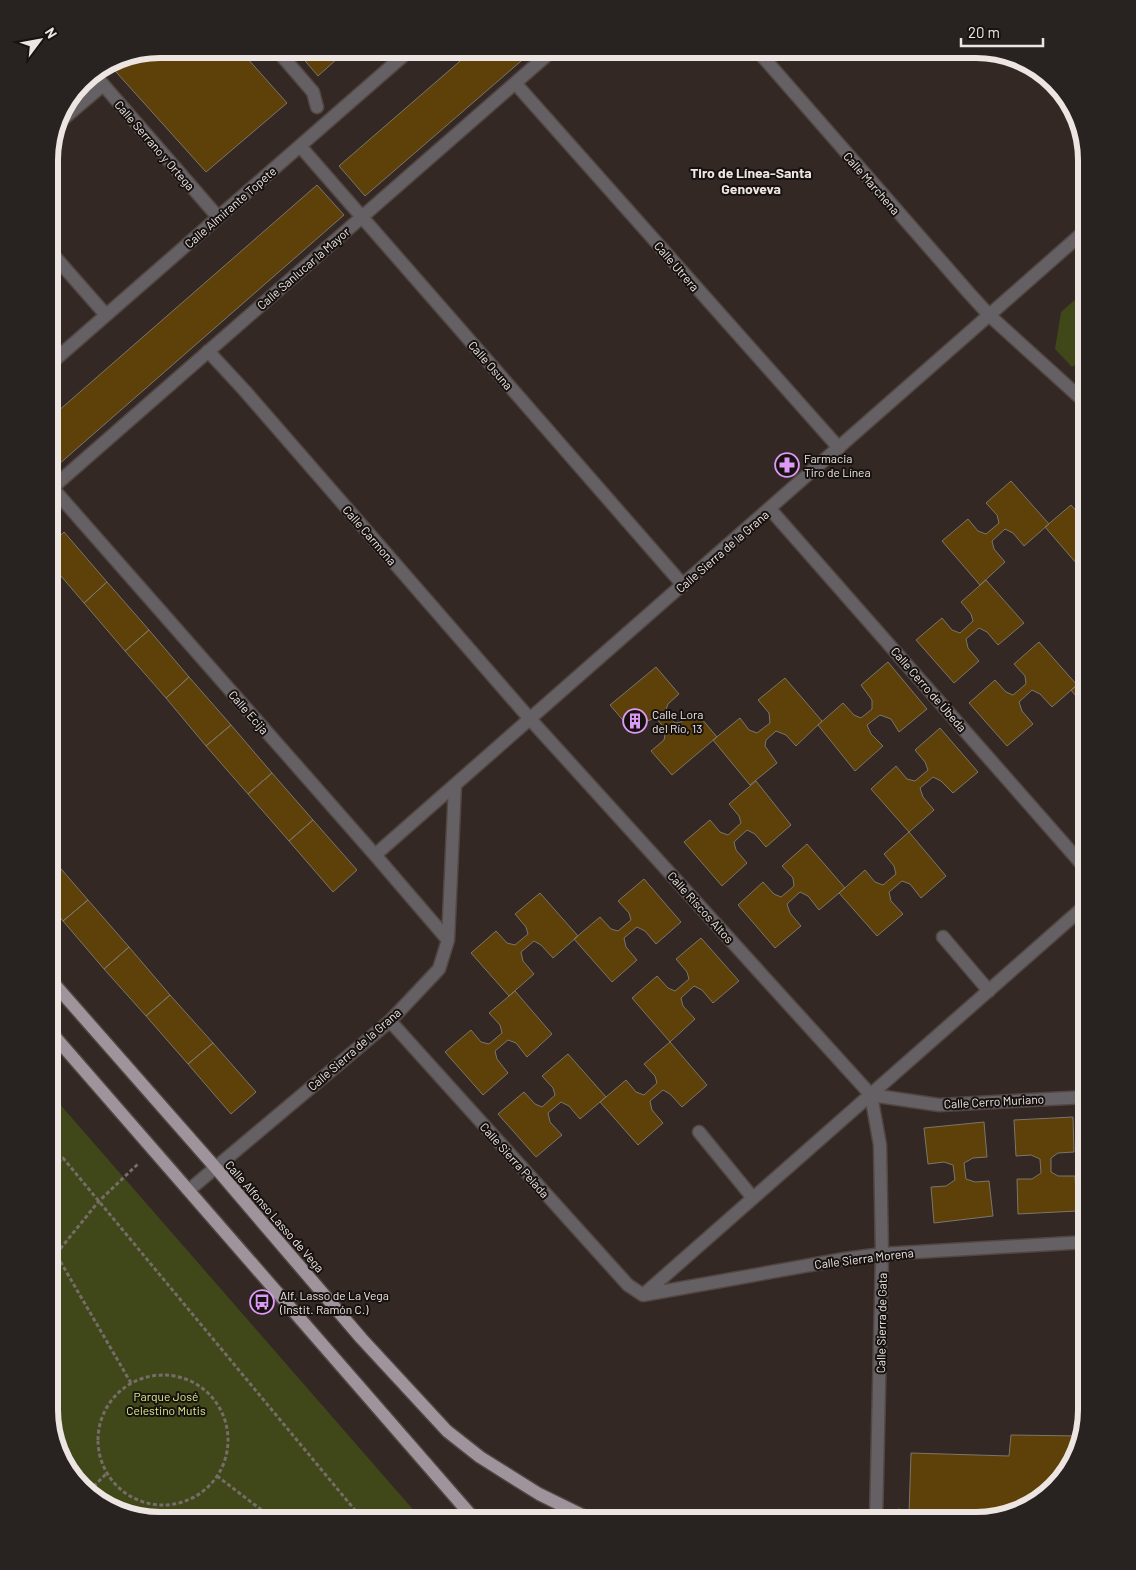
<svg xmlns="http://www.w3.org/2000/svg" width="1136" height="1570" font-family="Barlow,sans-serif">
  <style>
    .green { fill: #40481a }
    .building { fill: #5e4108; stroke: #7c756a }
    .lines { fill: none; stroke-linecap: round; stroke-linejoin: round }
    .minor-casing { stroke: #514642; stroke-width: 15 }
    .major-casing { stroke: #514642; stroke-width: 15 }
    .path { stroke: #766c68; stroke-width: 3; stroke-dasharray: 4 2.5; stroke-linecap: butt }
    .minor { stroke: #656063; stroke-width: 12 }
    .major { stroke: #9f949b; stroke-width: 12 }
    .labels { text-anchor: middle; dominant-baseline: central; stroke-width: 4; stroke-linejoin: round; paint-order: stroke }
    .street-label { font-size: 12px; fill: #ede5e2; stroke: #171210 }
    .poi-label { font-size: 12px; fill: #ede5e2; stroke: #171210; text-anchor: start }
    .park-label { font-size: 12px; fill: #d9ed88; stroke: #171210 }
    .neighbourhood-label { font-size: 14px; font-weight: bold; fill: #ede5e2; stroke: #171210 }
    .rim { fill: none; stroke: #ede5e2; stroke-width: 6 }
  </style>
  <rect width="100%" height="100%" fill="#332823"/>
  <path class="green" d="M1087 289V370L1079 363 1072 367 1055 349 1061 312Z
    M58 1102 423 1521H153L104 1506 64 1466 49 1410V1111Z"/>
  <path class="building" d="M160 49H239L287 103 206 172 108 63 117 57Z
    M295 49H348L318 76Z
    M474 49H535L365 196 339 166Z
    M317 185 344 215 58 465 49 454V419Z
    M1011 481 1049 524 1024 546 1013 533 1005 529 992 541 994 549 1005 562 980 585 942 541 968 519 978 531 986 534 999 523 997 515 986 503Z
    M1071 505 1082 517 1087 519V567L1083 571 1045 527Z
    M64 532 107 582 84 603 49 562V546Z
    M986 580 1024 623 998 645 987 632 979 628 966 639 968 648 979 661 954 683 916 640 942 618 952 630 960 633 973 621 971 614 961 602Z
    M107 582 149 630 125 651 84 603Z
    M149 630 189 677 166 698 125 651Z
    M1039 642 1077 685 1052 707 1040 694 1032 690 1019 702 1022 711 1033 724 1007 746 969 703 995 680 1006 692 1013 695 1026 684 1025 676 1014 664Z
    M888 662 927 709 899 732 891 719 880 715 867 725 871 734 883 746 855 771 818 725 843 703 854 715 861 718 872 709V700L861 685Z
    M656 667 679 694 668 704 665 712 675 723 681 722 695 711 717 737 672 775 651 751 664 740 666 730 656 718 647 721 633 732 610 705Z
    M189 677 231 725 206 746 166 698Z
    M1087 677V709L1071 690Z
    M785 678 822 721 796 746 786 735 776 731 766 740 765 746 777 763 750 785 713 740 740 718 749 730 757 733 770 723 769 713 758 700Z
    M231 725 272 773 248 794 206 746Z
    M940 728 978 772 953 793 941 781 933 777 920 788 923 797 934 810 909 832 871 789 896 766 907 779 915 781 928 770 925 762 915 750Z
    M272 773 313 820 289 841 248 794Z
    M756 781 791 825 766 847 755 834 747 830 734 842 736 850 747 863 722 886 684 842 710 820 720 832 728 835 741 823 739 816 729 804Z
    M313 820 357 870 333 892 289 841Z
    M909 832 946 876 921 898 910 884 902 881 889 892 891 901 903 914 877 936 839 893 865 870 875 882 883 885 896 874 894 866 884 854Z
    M807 844 845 888 819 910 808 896 800 892 787 904 790 913 801 926 775 948 738 905 763 882 774 894 781 897 794 886 793 878 782 866Z
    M49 855 88 900 63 921 49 905Z
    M644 879 681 922 656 944 645 931 637 927 624 938 626 947 637 960 612 982 574 939 600 917 611 929 618 931 631 920 629 913 618 901Z
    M540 893 578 936 553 958 541 945 534 941 521 952 523 961 534 974 509 996 471 953 496 931 507 943 515 945 528 934 526 927 515 914Z
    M88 900 129 947 104 969 63 921Z
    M701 938 739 981 713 1003 702 990 694 986 681 998 683 1006 695 1019 670 1042 632 998 657 976 668 988 675 991 689 979 687 972 676 959Z
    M129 947 170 995 146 1016 104 969Z
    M515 991 552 1034 527 1057 516 1043 508 1040 495 1051 497 1059 508 1073 483 1095 445 1052 471 1030 481 1042 489 1044 502 1033 500 1025 489 1013Z
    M170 995 213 1043 188 1064 146 1016Z
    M670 1042 707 1085 682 1107 670 1094 663 1090 650 1101 652 1110 663 1123 638 1145 600 1102 626 1080 636 1092 644 1095 657 1083 655 1076 644 1064Z
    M213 1043 256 1092 231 1114 188 1064Z
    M568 1054 606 1097 580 1119 569 1106 561 1102 548 1113 550 1122 562 1135 536 1157 498 1114 524 1092 535 1104 542 1107 555 1095 553 1088 542 1076Z
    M1073 1117 1074 1152 1058 1153 1051 1158V1172L1058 1176H1075L1077 1211 1018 1214 1017 1179H1032L1041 1173 1040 1159 1031 1155 1016 1156 1014 1120Z
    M984 1122 987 1157 973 1158 964 1163 966 1179 975 1182 989 1181 993 1216 934 1223 931 1187 946 1186 955 1180 953 1165 944 1162 928 1164 924 1128Z
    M1011 1435 1080 1436 1073 1466 1032 1506 999 1515 909 1514 911 1453 1009 1456Z"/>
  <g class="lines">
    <g class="minor-casing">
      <path id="minor" d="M276 49 313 92 317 107
        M756 49 969 293 990 316 1087 404
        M93 73 218 217
        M515 83 839 448
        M56 125 103 85
        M300 146 683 585
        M49 250 106 315
        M208 351 245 391 530 719 871 1095
        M49 365 411 49
        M49 484 375 855 448 940
        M52 488 554 49
        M770 509 1087 870
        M375 855 1087 229
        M943 937 989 991
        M390 1021 628 1285 643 1295
        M871 1095 880 1145 882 1254 876 1521
        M871 1095 939 1105 1087 1097
        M699 1132 753 1198
        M189 1190 390 1021 439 969 448 940 455 785
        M643 1295 1087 904
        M643 1295 844 1259 882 1254 1087 1242"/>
    </g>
    <g class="major-casing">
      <path id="major" d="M49 978 215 1167 361 1338 447 1431 480 1457 539 1494 594 1521
        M49 1030 476 1521"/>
    </g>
    <path class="path" d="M49 1172 63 1158 364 1521
      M49 1261 56 1254
      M98 1440a65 65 0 1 1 130 0a65 65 0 1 1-130 0Z
      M131 1383 56 1254 99 1201 139 1163
      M217 1476 276 1521
      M89 1491 107 1473
      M898 1509 904 1518V1521
      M849 1521 854 1510H855"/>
    <use href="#minor" class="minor"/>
    <use href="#major" class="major"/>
  </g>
  <defs>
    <g id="pharmacy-ring" transform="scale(1.25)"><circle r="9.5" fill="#171210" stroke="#dc99f5" stroke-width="1.5"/><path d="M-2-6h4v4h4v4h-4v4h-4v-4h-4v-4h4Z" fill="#dc99f5"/></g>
    <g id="building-ring" transform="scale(1.25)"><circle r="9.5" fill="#171210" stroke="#dc99f5" stroke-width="1.5"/><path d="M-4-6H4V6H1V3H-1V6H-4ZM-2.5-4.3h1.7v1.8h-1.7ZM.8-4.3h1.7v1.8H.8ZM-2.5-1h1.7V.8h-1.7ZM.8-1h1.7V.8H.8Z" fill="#dc99f5"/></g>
    <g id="bus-ring" transform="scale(1.25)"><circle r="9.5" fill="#171210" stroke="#dc99f5" stroke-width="1.5"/><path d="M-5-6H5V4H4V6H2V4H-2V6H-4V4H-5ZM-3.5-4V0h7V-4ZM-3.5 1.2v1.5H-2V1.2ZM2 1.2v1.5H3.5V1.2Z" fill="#dc99f5"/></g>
  </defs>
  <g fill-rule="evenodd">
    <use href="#pharmacy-ring" x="787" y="465"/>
    <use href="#building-ring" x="635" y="721"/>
    <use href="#bus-ring" x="262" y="1302"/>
  </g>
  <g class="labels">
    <g class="street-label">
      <text transform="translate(155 145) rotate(49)">Calle Serrano y Ortega</text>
      <text transform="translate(872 183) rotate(49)">Calle Marchena</text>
      <text transform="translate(230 207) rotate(-41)">Calle Almirante Topete</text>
      <text transform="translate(677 266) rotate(49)">Calle Utrera</text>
      <text transform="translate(303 268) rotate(-41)">Calle Sanlucar la Mayor</text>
      <text transform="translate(491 365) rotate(49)">Calle Osuna</text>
      <text transform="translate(370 535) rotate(49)">Calle Carmona</text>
      <text transform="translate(722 551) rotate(-41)">Calle Sierra de la Grana</text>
      <text transform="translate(929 689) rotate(49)">Calle Cerro de Úbeda</text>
      <text transform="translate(249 712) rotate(49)">Calle Ecija</text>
      <text transform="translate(701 907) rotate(48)">Calle Riscos Altos</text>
      <text transform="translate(354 1049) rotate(-41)">Calle Sierra de la Grana</text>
      <text transform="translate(994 1101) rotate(-3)">Calle Cerro Muriano</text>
      <text transform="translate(515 1160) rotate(48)">Calle Sierra Pelada</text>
      <text transform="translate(275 1216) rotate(49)">Calle Alfonso Lasso de Vega</text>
      <text transform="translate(864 1258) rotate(-7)">Calle Sierra Morena</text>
      <text transform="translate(881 1323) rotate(-89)">Calle Sierra de Gata</text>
    </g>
    <g class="poi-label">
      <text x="804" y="458">Farmacia<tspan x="804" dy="14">Tiro de Línea</tspan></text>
      <text x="652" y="714">Calle Lora<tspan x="652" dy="14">del Río, 13</tspan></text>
      <text x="280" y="1295">Alf. Lasso de La Vega<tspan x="280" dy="14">(Instit. Ramón C.)</tspan></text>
    </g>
    <g class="park-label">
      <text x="166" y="1396">Parque José<tspan x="166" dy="14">Celestino Mutis</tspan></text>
    </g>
    <g class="neighbourhood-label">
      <text x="751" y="172">Tiro de Línea-Santa<tspan x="751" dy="16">Genoveva</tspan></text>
    </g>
  </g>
  <path d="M0 0H1136V1570H0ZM160 58H976A102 102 0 0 1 1078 160V1410A102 102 0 0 1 976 1512H160A102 102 0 0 1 58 1410V160A102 102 0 0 1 160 58Z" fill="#282321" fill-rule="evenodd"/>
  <path class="rim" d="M160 58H976A102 102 0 0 1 1078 160V1410A102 102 0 0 1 976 1512H160A102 102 0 0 1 58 1410V160A102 102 0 0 1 160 58Z"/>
  <g transform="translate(40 40) rotate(58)" stroke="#171210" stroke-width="4" paint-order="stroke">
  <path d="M0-4L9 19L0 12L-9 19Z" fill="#ede5e2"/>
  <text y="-8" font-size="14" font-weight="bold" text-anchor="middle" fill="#ede5e2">N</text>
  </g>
  <path d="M961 38v8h82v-8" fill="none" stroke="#ede5e2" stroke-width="2.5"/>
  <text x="968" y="38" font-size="15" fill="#ede5e2" stroke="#171210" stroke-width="4" paint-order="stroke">20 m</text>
</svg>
